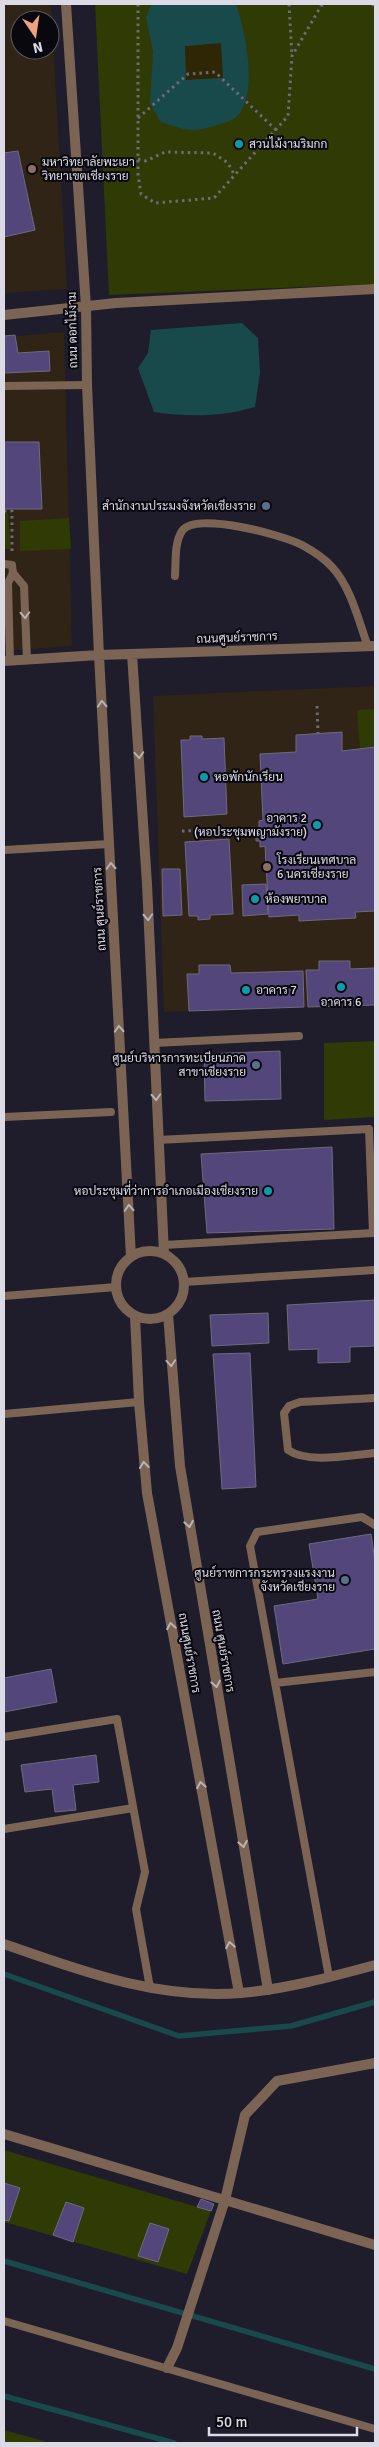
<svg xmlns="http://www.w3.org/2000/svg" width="379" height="2447" font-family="Signika,Sarabun,sans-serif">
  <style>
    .commercial { fill: #302416; fill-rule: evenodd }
    .green { fill: #2f3a04 }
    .sand { fill: #2e2604 }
    .water { fill: #184a4c; fill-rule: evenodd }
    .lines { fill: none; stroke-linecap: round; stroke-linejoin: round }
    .stream { stroke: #184a4c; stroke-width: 5.5 }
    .building { fill: #52467b; stroke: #6e6a7e }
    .path { stroke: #6c6a78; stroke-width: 3; stroke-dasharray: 2.5 4; stroke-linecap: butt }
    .service { stroke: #7b6453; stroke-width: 8 }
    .minor { stroke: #7b6453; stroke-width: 10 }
    .tertiary { stroke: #7b6453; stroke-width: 10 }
    .oneway { stroke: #b9b1b2 }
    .culture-dot { fill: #0f9aa8; stroke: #09080f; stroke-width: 2 }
    .education-dot { fill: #8d6e63; stroke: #09080f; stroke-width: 2 }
    .service-dot { fill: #5c6f8a; stroke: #09080f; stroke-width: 2 }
    .labels { text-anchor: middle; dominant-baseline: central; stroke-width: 4; stroke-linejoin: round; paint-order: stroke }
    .poi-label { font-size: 12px; fill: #dbdae5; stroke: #09080f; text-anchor: start }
    .street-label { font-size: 12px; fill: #dbdae5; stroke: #09080f }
  </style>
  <rect width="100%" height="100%" fill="#1f1c2c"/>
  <path class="commercial" d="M4 4H51L67 289 4 293ZM20 20H50V50H20Z
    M64 332 72 646 4 651V337Z
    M375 686V1005L164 1012 153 696Z"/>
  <path class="green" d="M95 4H375V284L109 295Z
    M4 513H8L11 549H4Z
    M69 518 71 549 20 551V521Z
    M375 709V747L360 748 357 710Z
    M375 1041V1117L324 1120V1043Z
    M4 2150 211 2211 187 2274 4 2222Z
    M4 2430 51 2443H4Z"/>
  <path class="sand" d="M222 43 223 78 186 80 184 46Z"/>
  <path class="water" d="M151 4H236C245 30 260 97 235 118 231 122 201 130 195 130 185 131 171 125 161 122L150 104 153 51 146 18ZM221 43 223 78 186 80 185 46Z
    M242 323 258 338 260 373 255 407C222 417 188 417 154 412L138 368 148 353 151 330Z"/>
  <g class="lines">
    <path class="stream" d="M4 1974 179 2036 291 2026 375 2002
      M4 2261 375 2369
      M4 2396 174 2443"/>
  </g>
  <path class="building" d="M18 151 35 230 4 237V153Z
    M15 335 18 353 49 351 50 371 4 373V336Z
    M4 442H39L42 509H4Z
    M342 732V751L375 747V911L355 912 356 918 299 921V915L269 917 265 846 260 847V841H256V829H259V821L263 820 260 754 296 752V735Z
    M190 736H202V739L224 738 227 814 184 817 181 740H190Z
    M229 839 233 914 210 915V919L198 920V916H189L185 842Z
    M162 869H180L182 915 163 916Z
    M266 884 268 914 243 916 242 885Z
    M319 961H350V969L375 968V1005L308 1007 306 970H319Z
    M199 965H230L231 973 303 971 304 1007 189 1011 187 974H199Z
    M280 1051 281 1099 205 1101 204 1054Z
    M332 1147 334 1229 207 1233 201 1154Z
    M375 1300V1346L350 1347V1362L318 1363V1349L289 1350 287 1305Z
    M268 1313 269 1343 212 1346 210 1315Z
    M250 1353 256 1487 222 1489 213 1354Z
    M371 1534 375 1561V1649L283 1664 274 1606 318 1599 309 1544Z
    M51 1669 57 1702 4 1712V1678Z
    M96 1755 99 1782 73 1785 76 1810 55 1812 52 1789 25 1792 21 1765Z
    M4 2183 20 2188 9 2221 4 2220Z
    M201 2199 214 2204 211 2211 197 2207Z
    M66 2202 84 2208 73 2242 53 2235Z
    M150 2223 169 2229 158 2262 138 2256Z"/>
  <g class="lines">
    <path class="path" d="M138 4V174L141 194 155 203 214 198 288 116 292 56 321 6 325 4
      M289 4 292 56
      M372 4 375 7
      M138 118 188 74 215 72 276 130
      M138 159 146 161 165 152 213 153 228 163 235 176
      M4 511H12V552
      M317 706 318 733
      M182 831 234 829"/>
    <path class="service" d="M4 386 87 385
      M4 564 12 565 13 573 24 586 27 660
      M175 576C176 563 174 543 182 531 196 511 282 535 302 545 313 551 324 558 332 567 351 587 359 622 368 647
      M10 661 8 583 13 573
      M4 850 109 844
      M154 1043 299 1036
      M4 1117 111 1112
      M158 1140 369 1129 373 1233H375
      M164 1245 373 1233
      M184 1282 375 1270
      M4 1296 116 1287
      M375 1398 300 1402 289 1406 284 1413 288 1450C308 1464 350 1455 375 1453
      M4 1414 139 1402
      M275 1683 375 1672
      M4 1737 117 1719 145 1872 136 1909 150 1988
      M4 1829 133 1808
      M329 1977 250 1546 257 1532 362 1517 375 1525
      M4 2321 375 2429"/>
    <path class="minor" d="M66 4 86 307 87 385 99 655 131 1257
      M132 654 147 884 164 1254
      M4 661 99 655 375 646
      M116 1285a34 34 0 1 1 68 0a34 34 0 1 1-68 0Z
      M168 1314 180 1466 268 1990
      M135 1316 139 1402 147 1493 239 1993
      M4 2134 375 2245
      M167 2368 177 2348 225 2200 245 2115 277 2081 375 2063"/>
    <path class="tertiary" d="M4 315 116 303 375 289
      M4 1944C81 1971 158 2000 241 1993 286 1989 331 1977 375 1965"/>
  </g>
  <defs><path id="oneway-chevron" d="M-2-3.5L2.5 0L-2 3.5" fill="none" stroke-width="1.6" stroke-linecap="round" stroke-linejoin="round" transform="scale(1.25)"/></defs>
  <g class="oneway">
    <use href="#oneway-chevron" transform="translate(25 615) rotate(87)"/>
    <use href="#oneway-chevron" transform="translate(102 704) rotate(-93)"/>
    <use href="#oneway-chevron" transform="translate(139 755) rotate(86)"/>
    <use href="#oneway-chevron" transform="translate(111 866) rotate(-93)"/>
    <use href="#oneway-chevron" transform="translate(148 917) rotate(87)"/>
    <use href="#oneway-chevron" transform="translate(119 1029) rotate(-93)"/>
    <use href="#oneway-chevron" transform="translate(156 1097) rotate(87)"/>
    <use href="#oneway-chevron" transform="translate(129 1208) rotate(-93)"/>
    <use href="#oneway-chevron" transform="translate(171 1363) rotate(86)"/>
    <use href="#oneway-chevron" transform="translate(144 1465) rotate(-96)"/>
    <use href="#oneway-chevron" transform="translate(189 1524) rotate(80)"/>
    <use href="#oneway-chevron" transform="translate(171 1626) rotate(-100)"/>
    <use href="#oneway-chevron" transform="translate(216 1684) rotate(80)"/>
    <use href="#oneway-chevron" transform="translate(201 1785) rotate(-100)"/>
    <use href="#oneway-chevron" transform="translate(243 1844) rotate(80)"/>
    <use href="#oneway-chevron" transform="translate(230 1945) rotate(-100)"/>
  </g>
  <g class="culture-dot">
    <circle cx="239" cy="144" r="5"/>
    <circle cx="204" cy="777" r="5"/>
    <circle cx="317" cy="825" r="5"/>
    <circle cx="255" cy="899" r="5"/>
    <circle cx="341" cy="987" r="5"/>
    <circle cx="246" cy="990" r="5"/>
    <circle cx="268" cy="1191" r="5"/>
  </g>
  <g class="education-dot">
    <circle cx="32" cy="169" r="5"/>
    <circle cx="267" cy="867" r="5"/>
  </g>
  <g class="service-dot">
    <circle cx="266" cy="506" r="5"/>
    <circle cx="256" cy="1065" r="5"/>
    <circle cx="345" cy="1580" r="5"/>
  </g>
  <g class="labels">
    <g class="poi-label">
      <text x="249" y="144">สวนไม้งามริมกก</text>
      <text x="42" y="162">มหาวิทยาลัยพะเยา<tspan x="42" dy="14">วิทยาเขตเชียงราย</tspan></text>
      <text x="256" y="506" text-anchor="end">สำนักงานประมงจังหวัดเชียงราย</text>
      <text x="214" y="777">หอพักนักเรียน</text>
      <text x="307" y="818" text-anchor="end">อาคาร 2<tspan x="307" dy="14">(หอประชุมพญามังราย)</tspan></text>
      <text x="277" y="860">โรงเรียนเทศบาล<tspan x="277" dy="14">6 นครเชียงราย</tspan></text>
      <text x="265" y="899">ห้องพยาบาล</text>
      <text x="256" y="990">อาคาร 7</text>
      <text x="341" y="1002" text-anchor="middle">อาคาร 6</text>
      <text x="246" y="1058" text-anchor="end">ศูนย์บริหารการทะเบียนภาค<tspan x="246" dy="14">สาขาเชียงราย</tspan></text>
      <text x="258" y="1191" text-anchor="end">หอประชุมที่ว่าการอำเภอเมืองเชียงราย</text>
      <text x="335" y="1573" text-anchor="end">ศูนย์ราชการกระทรวงแรงงาน<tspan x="335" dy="14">จังหวัดเชียงราย</tspan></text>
    </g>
    <g class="street-label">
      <text transform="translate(73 330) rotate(-91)">ถนน ดอกไม้งาม</text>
      <text transform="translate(237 638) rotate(-2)">ถนนศูนย์ราชการ</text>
      <text transform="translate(100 909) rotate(-93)">ถนน ศูนย์ราชการ</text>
      <text transform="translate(223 1651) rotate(80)">ถนน ศูนย์ราชการ</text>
      <text transform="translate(189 1653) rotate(80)">ถนนศูนย์ราชการ</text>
    </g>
  </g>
  <rect width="379" height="2447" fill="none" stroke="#dbdae5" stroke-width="10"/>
  <g transform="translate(35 35) rotate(167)"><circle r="24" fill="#09080f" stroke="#5d5c65"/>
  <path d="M0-4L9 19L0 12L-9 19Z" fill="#f1a17d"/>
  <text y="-8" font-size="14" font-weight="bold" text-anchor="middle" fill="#dbdae5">N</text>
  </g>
  <path d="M209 2427v8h148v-8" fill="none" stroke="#dbdae5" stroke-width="2.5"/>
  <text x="216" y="2427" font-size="15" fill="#dbdae5" stroke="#09080f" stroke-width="4" paint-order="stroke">50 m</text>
</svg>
